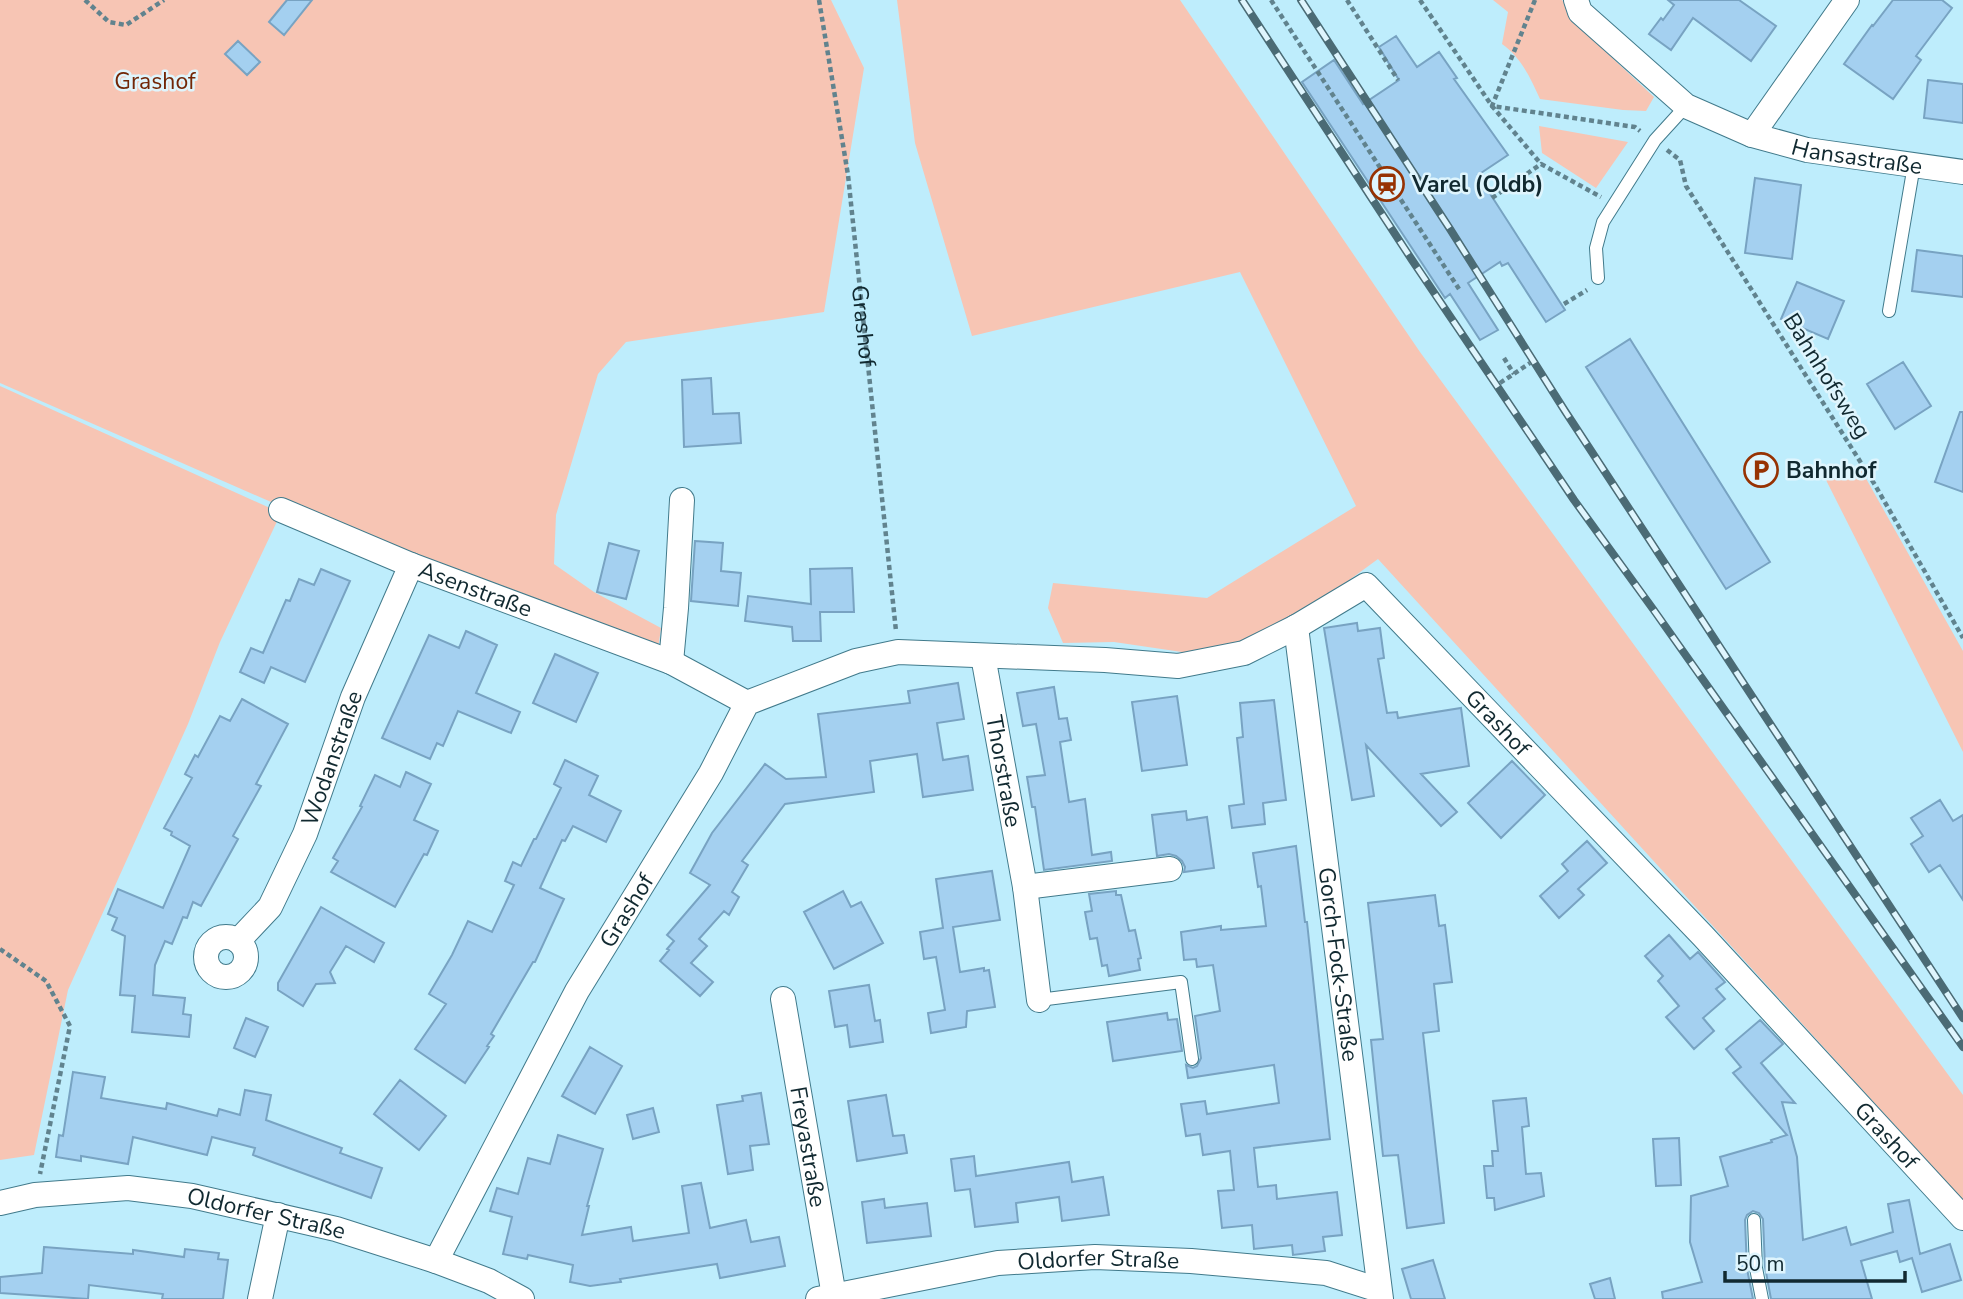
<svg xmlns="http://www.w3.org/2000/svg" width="1963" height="1299" font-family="'Nunito Sans',sans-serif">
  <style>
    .green { fill: #f7c5b4 }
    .building { fill: #a4d0f0; stroke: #78a3c2; stroke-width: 2 }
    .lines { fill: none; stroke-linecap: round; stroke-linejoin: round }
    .lane-casing { stroke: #417a8b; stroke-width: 14 }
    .street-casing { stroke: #417a8b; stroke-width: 26 }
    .path { stroke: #61838e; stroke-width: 4.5; stroke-dasharray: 5 3.5; stroke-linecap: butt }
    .lane { stroke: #fff; stroke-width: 12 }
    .street { stroke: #fff; stroke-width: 24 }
    .rail-casing { stroke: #4b6b75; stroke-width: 8 }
    .rail { stroke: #dff5fd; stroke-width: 5; stroke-dasharray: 16; stroke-linecap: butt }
    .labels { text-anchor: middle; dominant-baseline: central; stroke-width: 5; stroke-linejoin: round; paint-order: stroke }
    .park-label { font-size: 23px; fill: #722606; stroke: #dff5fd }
    .street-label { font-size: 23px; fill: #112930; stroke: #dff5fd }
    .poi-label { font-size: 23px; font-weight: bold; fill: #112930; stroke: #dff5fd; text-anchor: start }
  </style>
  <rect width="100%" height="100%" fill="#beedfc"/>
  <path class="green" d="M0 0H831L864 68 824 312 626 342 598 374 556 515 554 564 594 592 661 628 658 649 328 527 0 383Z
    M897 0H1180L1420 352 1963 1095V1200L1378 559 1292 622 1209 656 1114 642 1063 643 1048 608 1053 583 1207 598 1356 506 1240 272 972 336 915 143Z
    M1493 0H1562L1591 38 1654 97 1646 111 1623 110 1540 99C1531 79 1521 57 1502 44L1508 12Z
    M1539 126 1628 142 1596 188 1542 153Z
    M0 386 281 513 220 642 188 724 68 990 34 1155 0 1160Z
    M1859 466 1963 651V752L1825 478Z"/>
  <path class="building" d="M287 0H312L284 35 269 22Z
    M1668 0H1739L1776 26 1751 61 1693 18 1671 50 1649 34 1661 18 1663 20 1674 5Z
    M1893 0H1942L1952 8 1916 56 1921 60 1893 99 1844 64 1872 25 1873 26Z
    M1396 36 1417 67 1439 52 1457 78 1454 79 1508 155 1478 175 1565 310 1546 322 1508 263 1502 266 1500 262 1468 283 1498 330 1480 340 1450 294 1445 298 1302 82 1334 60 1363 104 1399 80 1379 47Z
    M238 41 260 62 247 75 225 54Z
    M1928 80 1963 84V123L1924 118Z
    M1755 178 1801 185 1792 259 1745 253Z
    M1917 250 1963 256V297L1912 291Z
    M1797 282 1844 301 1828 339 1781 319Z
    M1630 339 1770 562 1726 589 1586 367Z
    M1903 362 1931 406 1895 429 1867 384Z
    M711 378 713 414 739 413 741 443 684 447 682 380Z
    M1960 412H1963V492L1935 482Z
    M695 541 723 543 721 571 741 573 738 606 691 601Z
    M609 543 639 551 626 599 597 592Z
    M852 568 854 612H820L821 641H793L792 627 745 621 748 596 811 604 810 569Z
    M321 569 350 581 305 682 271 667 264 683 240 672 251 648 263 653 286 600 290 601 299 579 314 585Z
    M1357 623 1358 631 1380 628 1384 658 1378 659 1387 713 1397 712 1398 718 1461 708 1469 766 1421 774 1457 812 1441 826 1366 745 1374 796 1352 800 1324 628Z
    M466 631 497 645 476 693 520 712 511 733 458 711 443 746 437 743 430 759 382 738 429 635 459 648Z
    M555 654 598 673 576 722 533 703Z
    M958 683 964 719 937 723 943 760 968 756 973 790 923 797 917 754 870 761 874 792 785 804 742 861 748 865 732 892 739 897 729 915 724 911 699 939 707 946 691 963 713 982 700 996 660 961 669 950 667 949 674 941 667 935 710 885 690 873 712 833 765 764 786 779 826 777 818 714 910 703 908 691Z
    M1054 687 1059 719 1067 718 1071 740 1060 742 1069 802 1085 799 1092 855 1111 852 1112 861 1044 870 1035 807H1032L1027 777 1045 775 1036 724 1023 726 1017 693Z
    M1177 696 1187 765 1142 771 1132 702Z
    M242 699 288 724 256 784 261 786 233 836 238 839 201 906 193 902 187 918 183 917 172 944 165 941 155 965 153 995 185 998 183 1014 191 1015 189 1037 132 1032 135 996 120 995 125 936 112 930 117 918 108 914 118 889 163 908 190 846 171 835 172 832 164 828 192 778 185 774 195 755 198 757 220 716 230 721Z
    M1274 700 1286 800 1263 803 1265 824 1232 828 1229 806 1244 804 1237 738 1243 737 1240 703Z
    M565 760 598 776 589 795 621 811 606 842 573 826 565 841 562 840 540 888 564 899 535 962H533L491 1034 494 1036 487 1046 489 1047 465 1083 415 1049 446 1004 429 994 452 955 468 921 492 932 514 885 505 881 513 862 521 866 534 839H536L561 788 554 784Z
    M1512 761 1545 795 1501 838 1468 803Z
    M406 772 431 784 414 820 438 831 427 855 424 854 395 907 331 872 338 861 333 858 362 807 360 806 375 775 400 787Z
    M1940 800 1953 821 1963 815V900L1940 865 1929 872 1911 844 1923 836 1911 818Z
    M1186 811 1187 820 1207 817 1214 868 1184 872 1185 867 1182 861 1176 856 1169 854 1157 856 1152 815Z
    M1587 841 1607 863 1578 889 1584 895 1559 918 1540 896 1568 871 1562 864Z
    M1296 846 1305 922H1307L1330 1139 1254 1148 1258 1187 1276 1185 1277 1199 1337 1192 1342 1235 1323 1237 1325 1251 1293 1255 1292 1245 1254 1249 1252 1225 1222 1228 1218 1191 1234 1190 1230 1151 1203 1155 1200 1134 1186 1136 1181 1104 1205 1101 1207 1114 1279 1103 1274 1065 1188 1078 1186 1065 1193 1068 1197 1066 1201 1058 1195 1016 1220 1011 1213 965 1197 967 1196 959 1184 960 1181 932 1221 926V930L1266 926 1261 886 1258 887 1253 853Z
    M992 871 1000 920 953 927 960 972 984 968V971L989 970 995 1007 967 1011 966 1027 931 1033 928 1013 945 1010 936 957 924 959 920 932 943 928 936 879Z
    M843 891 851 907 861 902 883 943 834 969 804 912Z
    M1116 891V895H1121L1129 931 1135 930 1141 958 1138 959 1140 970 1109 976 1107 965 1102 966 1097 938 1090 939 1085 912 1092 911 1089 894Z
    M1435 895 1439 926 1445 925 1452 982 1434 984 1439 1031 1423 1033 1444 1223 1407 1228 1398 1155 1383 1156 1371 1040 1383 1039 1368 903Z
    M321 907 384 943 374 962 346 946 330 972 335 983 316 984 303 1006 278 990V983Z
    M1669 935 1690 959 1698 952 1725 982 1716 989 1725 999 1703 1018 1714 1031 1694 1049 1666 1017 1679 1006 1658 981 1663 976 1645 956Z
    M869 985 875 1021 880 1020 883 1042 850 1047 847 1025 835 1027 829 991Z
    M1167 1013 1168 1020 1177 1019 1182 1051 1113 1061 1107 1022Z
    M246 1018 268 1027 255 1057 234 1048Z
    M1760 1020 1783 1044 1761 1063 1795 1103 1782 1102 1797 1157 1803 1240 1846 1227 1851 1245 1893 1232 1888 1204 1909 1200 1920 1254 1950 1244 1961 1280 1922 1292 1912 1258 1900 1262 1897 1251 1861 1261 1872 1299H1771L1765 1267 1763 1219 1759 1213 1753 1211 1747 1215 1745 1220 1747 1269 1753 1299H1663L1662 1292 1702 1282 1690 1242 1691 1196 1728 1186 1720 1157 1772 1142 1771 1140 1787 1135 1733 1073 1741 1067 1726 1049Z
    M590 1047 622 1066 595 1114 562 1096Z
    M73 1072 105 1077 101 1098 166 1109 167 1103 217 1116 219 1109 240 1115 245 1090 271 1095 266 1120 342 1148 340 1153 382 1168 371 1198 253 1155 255 1148 212 1137 207 1155 133 1137 128 1164 81 1156V1161L56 1157 59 1135 63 1136Z
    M400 1080 446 1116 419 1150 374 1114Z
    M761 1093 769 1144 750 1146 753 1170 728 1174 717 1105 743 1101 742 1096Z
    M886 1095 893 1136 904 1135 907 1153 857 1161 848 1101Z
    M1526 1098 1529 1126 1522 1127 1526 1174 1541 1173 1544 1196 1495 1210 1494 1198H1487L1484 1166H1493L1492 1151H1498L1493 1101Z
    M653 1108 659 1132 633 1139 627 1115Z
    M558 1135 603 1149 587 1206H589L582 1235 631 1227 633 1241 689 1233 682 1186 701 1183 710 1228 746 1220 751 1242 779 1237 785 1266 720 1278 717 1264 620 1279 621 1282 590 1286 570 1282 573 1265 528 1255 527 1259 503 1254 512 1217 490 1211 497 1188 518 1194 528 1158 550 1164Z
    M1679 1138 1681 1185 1656 1186 1653 1139Z
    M974 1156 976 1176 1069 1162 1072 1182 1103 1177 1109 1215 1062 1221 1059 1197 1016 1203 1018 1222 975 1227 970 1189 955 1191 951 1159Z
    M884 1199 885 1208 927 1203 931 1236 867 1243 862 1202Z
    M44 1247 133 1254V1250L184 1257 185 1249 219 1253 218 1259 228 1260 223 1299H162L163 1294 89 1285 88 1299 0 1293V1277L42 1273Z
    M1433 1260 1445 1299H1411L1402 1269Z
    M1610 1278 1615 1299H1595L1590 1284Z"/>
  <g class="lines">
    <g class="lane-casing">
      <path id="lane" d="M1598 278 1596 248 1603 222 1655 140 1686 106
        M1889 311 1914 165
        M1039 1000 1181 982 1192 1059
        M1754 1220 1756 1268 1762 1299"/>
    </g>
    <g class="street-casing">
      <g id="street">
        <path id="s2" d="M1576 0 1580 12 1686 106 1752 135 1807 150 1963 172"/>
        <path d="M1752 135 1847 0"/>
        <path id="s3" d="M281 510 411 565 671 662 747 703"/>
        <path id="s4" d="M1296 627 1381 1299"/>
        <path id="s5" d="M983 656 1025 887 1039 1000"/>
        <path d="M671 662 676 608 682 500"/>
        <path d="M1025 887 1170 869"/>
        <circle cx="226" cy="957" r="20"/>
        <path id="s6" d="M238 941 270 907 305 834 353 697 411 565"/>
        <path id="s7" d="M783 999 834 1296"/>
        <path id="s8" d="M0 1203 35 1195 128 1188 192 1196 336 1229 436 1261 489 1281 522 1299"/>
        <path id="s9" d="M436 1261 577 991 711 773 747 703 856 661 898 652 1105 660 1178 666 1244 653 1296 627 1366 585 1703 936 1963 1218"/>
        <path d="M260 1299 278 1215"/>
        <path id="s10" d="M818 1299 998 1263 1095 1257 1191 1261 1326 1273 1379 1290"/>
      </g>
    </g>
    <g class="path">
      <path d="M85 0 109 22 126 25 164 0"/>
      <path id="s1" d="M819 0 848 175 896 631"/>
      <path d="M1271 0 1459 289"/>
      <path d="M1347 0 1398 80"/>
      <path d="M1420 0 1492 106 1541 164"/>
      <path d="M1535 0 1492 106 1635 127 1640 131"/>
      <path d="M1667 150 1680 160 1686 186 1875 485 1963 638"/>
      <path d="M1492 198 1541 164 1601 197"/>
      <path d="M1564 304 1587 290"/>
      <path d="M1504 358 1514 374"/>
      <path d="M1500 383 1530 363"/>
      <path d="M0 949 46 981 70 1026 40 1174"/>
    </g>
    <use href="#lane" class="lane"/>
    <use href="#street" class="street"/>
    <g class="rail-casing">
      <path id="rail" d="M1242 0 1412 260 1574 500 1653 609 1963 1047
        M1301 0 1450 229 1565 411 1963 1018"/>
    </g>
    <use href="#rail" class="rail"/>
  </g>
  <defs>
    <g id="station-ring" transform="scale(1.75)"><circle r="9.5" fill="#dff5fd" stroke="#973202" stroke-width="1.5"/><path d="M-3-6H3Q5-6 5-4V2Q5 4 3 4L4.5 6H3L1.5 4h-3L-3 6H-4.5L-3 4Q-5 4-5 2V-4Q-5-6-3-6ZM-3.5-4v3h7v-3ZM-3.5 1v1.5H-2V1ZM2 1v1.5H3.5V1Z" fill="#973202"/></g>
    <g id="parking-ring" transform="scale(1.75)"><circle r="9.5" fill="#dff5fd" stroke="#973202" stroke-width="1.5"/><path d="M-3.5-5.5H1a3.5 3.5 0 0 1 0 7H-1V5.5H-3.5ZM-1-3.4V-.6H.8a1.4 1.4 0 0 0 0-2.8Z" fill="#973202"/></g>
  </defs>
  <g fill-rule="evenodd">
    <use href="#station-ring" x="1387" y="184"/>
    <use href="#parking-ring" x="1761" y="470"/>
  </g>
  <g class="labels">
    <g class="park-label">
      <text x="155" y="81">Grashof</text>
    </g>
    <g class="street-label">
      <text stroke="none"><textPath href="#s2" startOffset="334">Hansastraße</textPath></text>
      <text stroke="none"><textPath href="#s1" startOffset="329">Grashof</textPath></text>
      <text transform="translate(1827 376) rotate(58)">Bahnhofsweg</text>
      <text stroke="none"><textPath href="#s3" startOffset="210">Asenstraße</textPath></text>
      <text stroke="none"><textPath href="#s9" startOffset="1477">Grashof</textPath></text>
      <text stroke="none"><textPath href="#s6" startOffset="208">Wodanstraße</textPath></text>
      <text stroke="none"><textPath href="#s5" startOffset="117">Thorstraße</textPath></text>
      <text stroke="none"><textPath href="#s9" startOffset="399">Grashof</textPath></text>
      <text stroke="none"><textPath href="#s4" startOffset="340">Gorch-Fock-Straße</textPath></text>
      <text stroke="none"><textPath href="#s9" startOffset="2044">Grashof</textPath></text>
      <text stroke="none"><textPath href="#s7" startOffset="150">Freyastraße</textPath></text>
      <text stroke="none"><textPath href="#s8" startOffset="270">Oldorfer Straße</textPath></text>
      <text stroke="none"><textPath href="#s10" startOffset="284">Oldorfer Straße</textPath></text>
    </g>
    <g class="poi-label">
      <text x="1412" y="184">Varel (Oldb)</text>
      <text x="1786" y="470">Bahnhof</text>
    </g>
  </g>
  <path d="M1725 1271v10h180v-10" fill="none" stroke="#112930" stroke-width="3.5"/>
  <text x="1736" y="1271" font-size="21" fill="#112930" stroke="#dff5fd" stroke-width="5" paint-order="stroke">50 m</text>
</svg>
